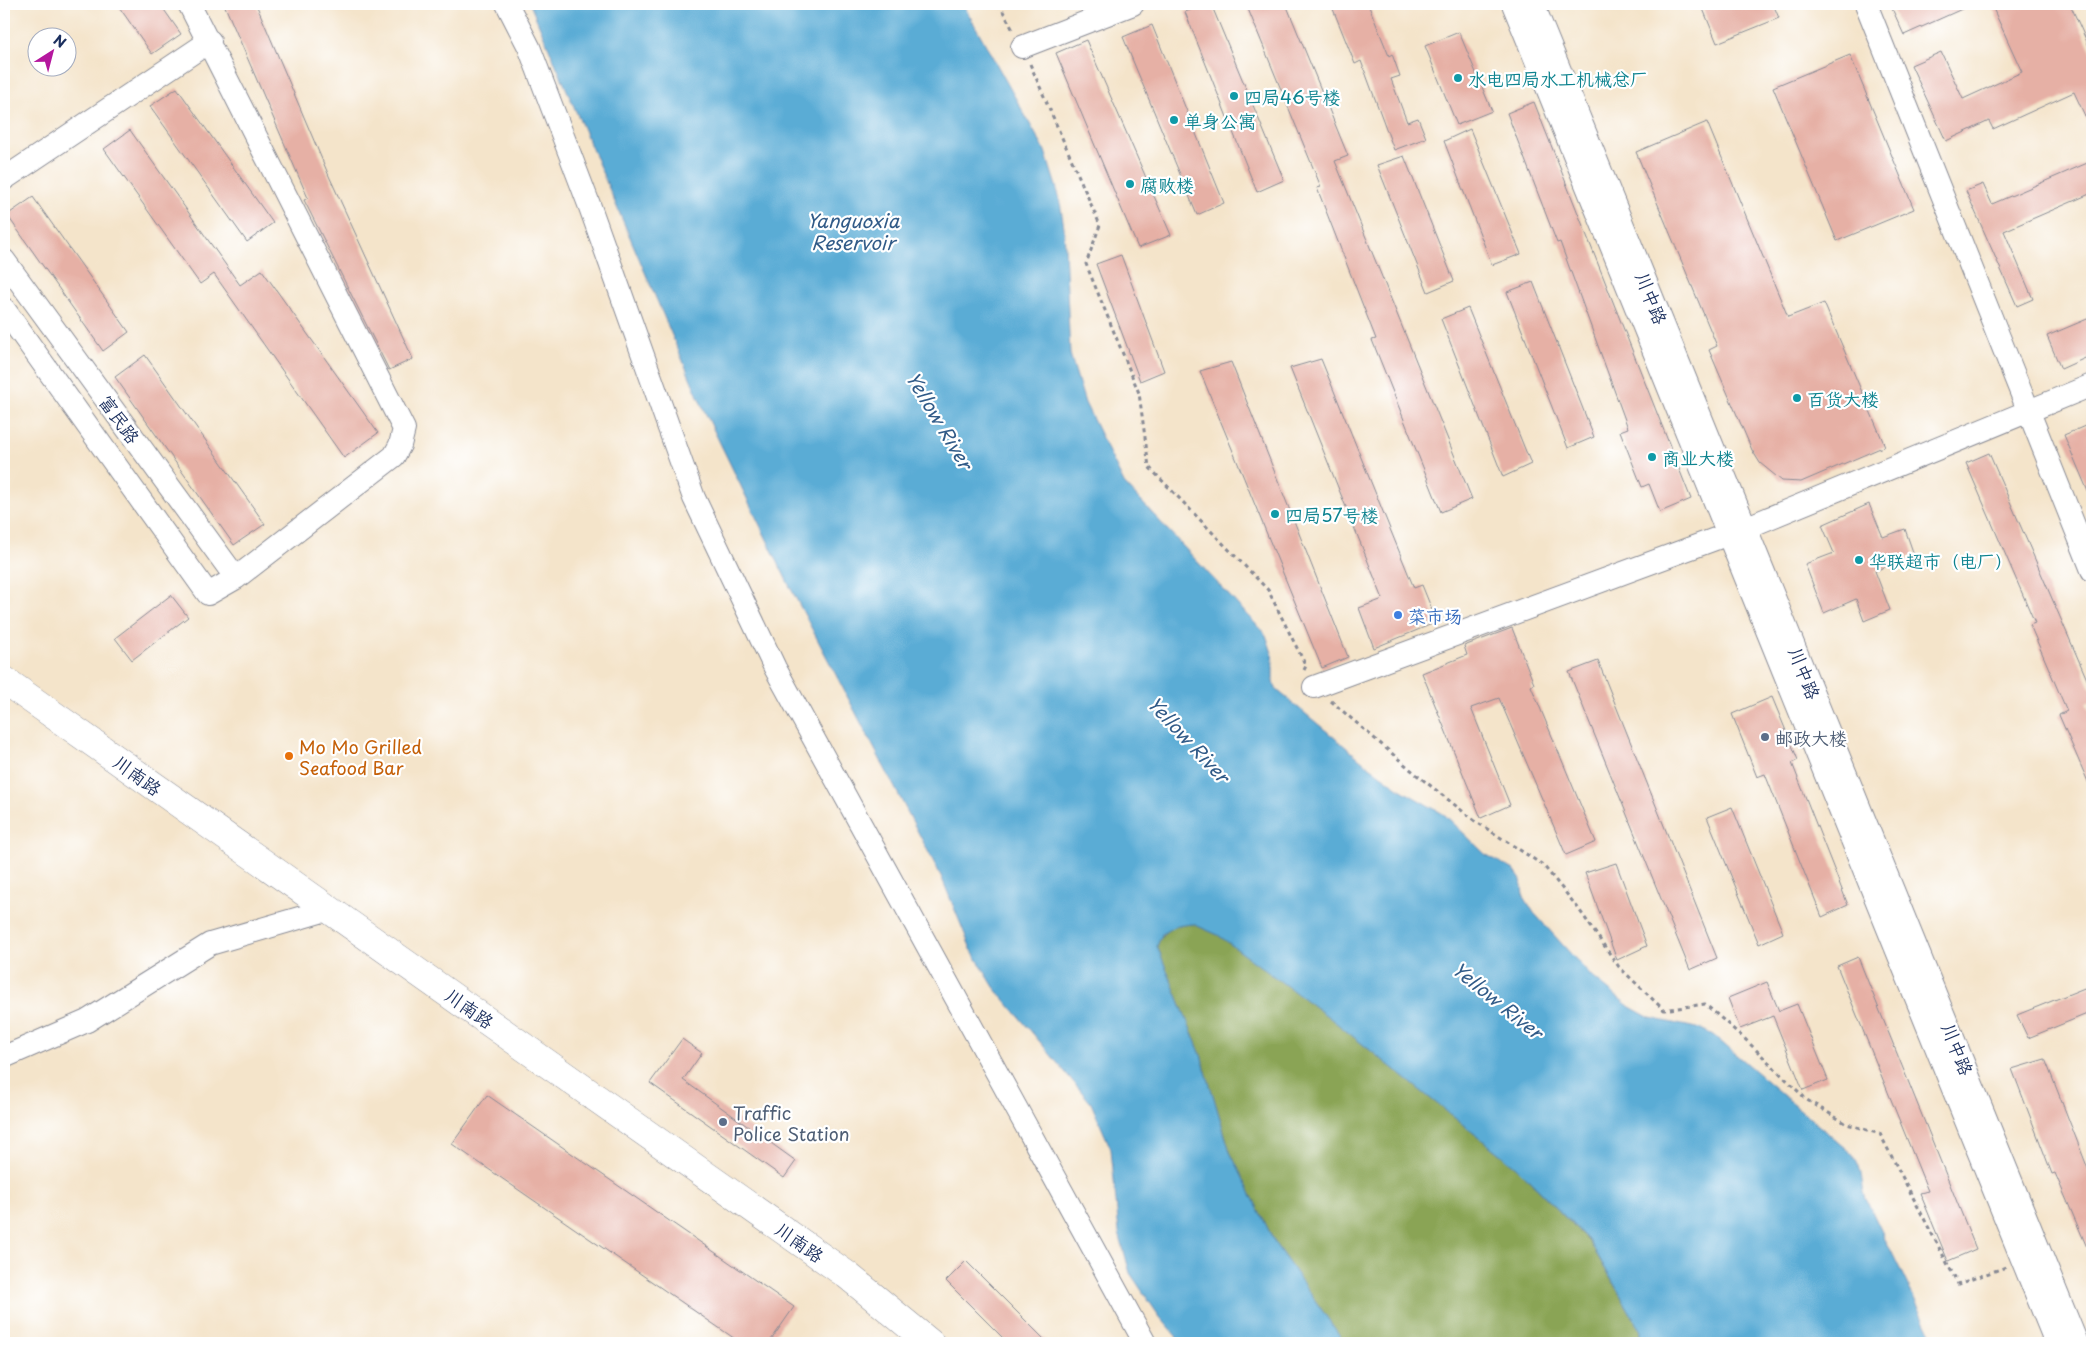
<svg xmlns="http://www.w3.org/2000/svg" width="2096" height="1347" font-family="'Playpen Sans','LXGW WenKai TC',sans-serif">
  <style>
    .forest { fill: #8aa455; stroke: #526a5a }
    .water { fill: #5aacd5; stroke: #3a6e9a }
    .building { fill: #e6b0a5 }
    .lines { fill: none; stroke-linecap: round; stroke-linejoin: round }
    .minor-casing { stroke: #888a94; stroke-width: 24 }
    .major-casing { stroke: #888a94; stroke-width: 29 }
    .path { stroke: #888a94; stroke-width: 3; stroke-dasharray: 4 4; stroke-linecap: butt }
    .minor { stroke: #fff; stroke-width: 22 }
    .major { stroke: #fff; stroke-width: 28 }
    .culture-dot { fill: #0f9aa8; stroke: #fff; stroke-width: 2 }
    .shop-dot { fill: #3f7fe0; stroke: #fff; stroke-width: 2 }
    .service-dot { fill: #5c6f8a; stroke: #fff; stroke-width: 2 }
    .food-dot { fill: #e8710a; stroke: #fff; stroke-width: 2 }
    .labels { text-anchor: middle; dominant-baseline: central; stroke-width: 4.5; stroke-linejoin: round; paint-order: stroke }
    .culture-label { font-size: 18px; fill: #0d838f; stroke: #fff; text-anchor: start }
    .street-label { font-size: 18px; fill: #1b2f5e; stroke: #fff }
    .shop-label { font-size: 18px; fill: #366cbe; stroke: #fff; text-anchor: start }
    .service-label { font-size: 18px; fill: #4e5e75; stroke: #fff; text-anchor: start }
    .food-label { font-size: 18px; fill: #c56008; stroke: #fff; text-anchor: start }
    .water-label { font-size: 19px; font-style: italic; fill: #315b88; stroke: #fff }
  </style>
  <rect width="100%" height="100%" fill="#fff"/>
  <filter id="ink" filterUnits="userSpaceOnUse"><feTurbulence type="fractalNoise" baseFrequency=".02" numOctaves="2"/><feDisplacementMap in="SourceGraphic" scale="10" xChannelSelector="R" yChannelSelector="G"/><feConvolveMatrix kernelMatrix="1 2 1 2 8 2 1 2 1" color-interpolation-filters="sRGB"/></filter>
  <filter id="wash" filterUnits="userSpaceOnUse"><feTurbulence type="fractalNoise" baseFrequency=".0096" numOctaves="4" result="noise"/><feDisplacementMap in="SourceGraphic" scale="20" xChannelSelector="R" yChannelSelector="G"/><feGaussianBlur stdDeviation="1.12" result="paint"/><feColorMatrix in="noise" values="0 0 0 0 0 0 0 0 0 0 0 0 0 0 0 0 0 1.4 0 .05"/><feComposite in="paint" operator="in"/></filter>
  <g filter="url(#wash)">
    <rect width="100%" height="100%" fill="#f4e4ca"/>
    <path class="forest" d="M1193 924 1218 935 1330 1018 1516 1167 1590 1243 1641 1331V1343H1345L1276 1245 1230 1152 1201 1055 1157 946C1165 926 1173 926 1193 924Z"/>
    <path class="water" d="M530 4H963L1045 151 1059 196 1064 227 1070 354 1085 403 1124 483 1266 635 1273 656V682L1277 690 1371 768 1403 791 1445 815 1485 854 1514 870 1521 880 1523 895 1534 913 1590 975 1630 1007 1650 1018 1701 1029 1713 1035 1853 1155C1864 1170 1860 1182 1866 1199L1930 1331 1939 1343H1641V1331L1590 1242 1516 1167 1330 1018 1218 935 1193 924 1175 926 1162 934 1157 946 1201 1055 1230 1152 1276 1245 1345 1343H1182L1159 1316 1130 1273 1119 1233 1111 1149 1091 1103 994 987 971 949 941 876 788 583 704 410Z"/>
    <g id="blocks">
      <path class="building" d="M117 4H160L181 34 152 54Z
        M224 4H256L329 176 413 359 389 370 304 200 308 198Z
        M1206 4H1211L1284 180 1257 192 1185 12Z
        M1246 4H1286L1348 156 1335 161 1472 499 1441 512 1372 340 1376 339 1317 188 1321 187Z
        M1331 4H1368L1389 56 1392 54 1400 76 1391 79 1407 122 1418 118 1426 138 1394 150 1361 61 1355 64Z
        M1701 4H1773L1779 18 1717 43Z
        M1890 4H1973L1904 35Z
        M1991 4H2070L2092 53V131L2074 92 1993 129 1989 121 1946 141 1911 65 1941 52 1963 99 2022 72Z
        M1152 25 1224 203 1197 215 1123 37Z
        M1459 32 1492 111 1457 125 1425 46Z
        M1086 40 1171 235 1138 248 1056 53Z
        M1850 55 1914 209 1837 241 1773 87Z
        M177 88 273 223 247 242 150 106Z
        M1534 102 1691 499 1660 512 1649 484 1642 487 1620 431 1628 428 1560 242 1557 243 1507 113Z
        M1707 122 1788 317 1824 303 1885 446 1801 482 1782 481 1760 463 1752 450 1709 350 1717 346 1636 152Z
        M1470 129 1521 254 1492 265 1444 141Z
        M130 130 240 285 262 270 378 433 344 458 214 274 200 284 104 149Z
        M1404 156 1454 281 1428 292 1377 165Z
        M2092 161V193L2004 231 2033 299 2017 306 1966 191 1983 184 1992 204Z
        M33 197 129 332 103 351 7 215Z
        M1121 255 1164 371 1140 381 1096 264Z
        M1533 282 1594 437 1568 448 1507 292Z
        M1468 308 1531 464 1503 477 1441 319Z
        M2092 317V355L2061 369 2047 336Z
        M145 355 265 524 234 545 115 377Z
        M1321 359 1414 588 1422 585 1437 622 1374 648 1359 608 1383 599 1290 368Z
        M1231 362 1348 657 1322 668 1200 371Z
        M2092 423V501L2064 435Z
        M1989 453 2092 691V701L2086 703 2092 717V791L2059 715 2067 711 2030 625 2035 623 1966 463Z
        M1869 504 1883 537 1905 529 1914 555 1875 571 1890 610 1864 621 1856 599 1824 613 1805 564 1834 553 1822 525Z
        M171 595 188 617 132 660 115 638Z
        M1512 628 1534 684 1531 686 1596 842 1566 855 1499 698 1471 708 1510 805 1481 818 1422 673 1467 655 1464 646Z
        M1598 661 1717 958 1690 970 1569 672Z
        M1772 697 1798 760 1792 763 1848 905 1822 917 1765 774 1757 777 1732 714Z
        M1732 807 1783 933 1759 944 1707 817Z
        M1616 863 1647 946 1617 960 1585 873Z
        M1858 957 1976 1249 1948 1261 1920 1193 1928 1191 1837 966Z
        M1767 982 1779 1011 1797 1004 1828 1080 1803 1090 1773 1016 1740 1029 1728 998Z
        M2092 985V1012L2028 1038 2017 1015Z
        M682 1039 702 1053 683 1080 796 1161 784 1178 650 1083Z
        M2045 1059 2092 1179V1259L2055 1173 2052 1174 2012 1069Z
        M487 1095 794 1307 769 1343H741L452 1144Z
        M966 1261 1048 1343H1008L946 1281Z"/>
    </g>
  </g>
  <g filter="url(#ink)">
    <use href="#blocks" fill-opacity="0" stroke="#888a94" stroke-width="1"/>
    <g class="lines">
      <g class="minor-casing">
        <path id="minor" d="M507 4 529 47 590 207 694 498 775 668 1145 1343
          M1513 4 2056 1343
          M1533 4 2077 1343
          M1866 4 2092 570
          M1022 47 1133 4
          M4 179 210 41
          M4 260 236 578
          M4 309 208 594 236 578 394 456 400 445 404 429 189 4
          M1314 687 1745 528 2092 385
          M4 1057 87 1021 210 944 330 909"/>
      </g>
      <g class="major-casing">
        <path id="major" d="M4 680 847 1275 930 1343"/>
      </g>
      <path class="path" d="M999 4 1014 32
        M1030 64 1100 225 1086 264 1139 393 1149 467 1268 590 1306 666 1304 670
        M1331 701 1417 775 1475 821 1543 865 1578 908 1619 967 1664 1010 1705 1004 1746 1040 1807 1100 1847 1124 1880 1134 1958 1284 2006 1267"/>
      <use href="#minor" class="minor"/>
      <use href="#major" class="major"/>
    </g>
  </g>
  <g class="culture-dot">
    <circle cx="1458" cy="78" r="5"/>
    <circle cx="1234" cy="96" r="5"/>
    <circle cx="1174" cy="120" r="5"/>
    <circle cx="1130" cy="184" r="5"/>
    <circle cx="1797" cy="398" r="5"/>
    <circle cx="1652" cy="457" r="5"/>
    <circle cx="1275" cy="514" r="5"/>
    <circle cx="1859" cy="560" r="5"/>
  </g>
  <circle class="shop-dot" cx="1398" cy="615" r="5"/>
  <g class="service-dot">
    <circle cx="1765" cy="737" r="5"/>
    <circle cx="723" cy="1122" r="5"/>
  </g>
  <circle class="food-dot" cx="289" cy="756" r="5"/>
  <g class="labels">
    <g class="culture-label">
      <text x="1468" y="78">水电四局水工机械总厂</text>
      <text x="1244" y="96">四局46号楼</text>
      <text x="1184" y="120">单身公寓</text>
      <text x="1140" y="184">腐败楼</text>
      <text x="1807" y="398">百货大楼</text>
      <text x="1662" y="457">商业大楼</text>
      <text x="1285" y="514">四局57号楼</text>
      <text x="1869" y="560">华联超市（电厂）</text>
    </g>
    <g class="street-label">
      <text transform="translate(1652 298) rotate(68)">川中路</text>
      <text transform="translate(120 419) rotate(54)">富民路</text>
      <text transform="translate(1805 673) rotate(68)">川中路</text>
      <text transform="translate(138 775) rotate(36)">川南路</text>
      <text transform="translate(470 1008) rotate(35)">川南路</text>
      <text transform="translate(1958 1049) rotate(68)">川中路</text>
      <text transform="translate(800 1242) rotate(35)">川南路</text>
    </g>
    <g class="shop-label">
      <text x="1408" y="615">菜市场</text>
    </g>
    <g class="service-label">
      <text x="1775" y="737">邮政大楼</text>
      <text x="733" y="1112">Traffic<tspan x="733" dy="21">Police Station</tspan></text>
    </g>
    <g class="food-label">
      <text x="299" y="746">Mo Mo Grilled<tspan x="299" dy="21">Seafood Bar</tspan></text>
    </g>
    <g class="water-label">
      <text x="853" y="220">Yanguoxia<tspan x="853" dy="22">Reservoir</tspan></text>
      <text transform="translate(940 420) rotate(59)">Yellow River</text>
      <text transform="translate(1189 739) rotate(47)">Yellow River</text>
      <text transform="translate(1498 1000) rotate(39)">Yellow River</text>
    </g>
  </g>
  <rect width="2096" height="1347" fill="none" stroke="#fff" stroke-width="20"/>
  <g transform="translate(52 52) rotate(36)"><circle r="24" fill="#ffffff" stroke="#a4acbf"/>
  <path d="M0-4L9 19L0 12L-9 19Z" fill="#b5179e"/>
  <text y="-8" font-size="14" font-weight="bold" text-anchor="middle" fill="#1b2f5e">N</text>
  </g>
</svg>
